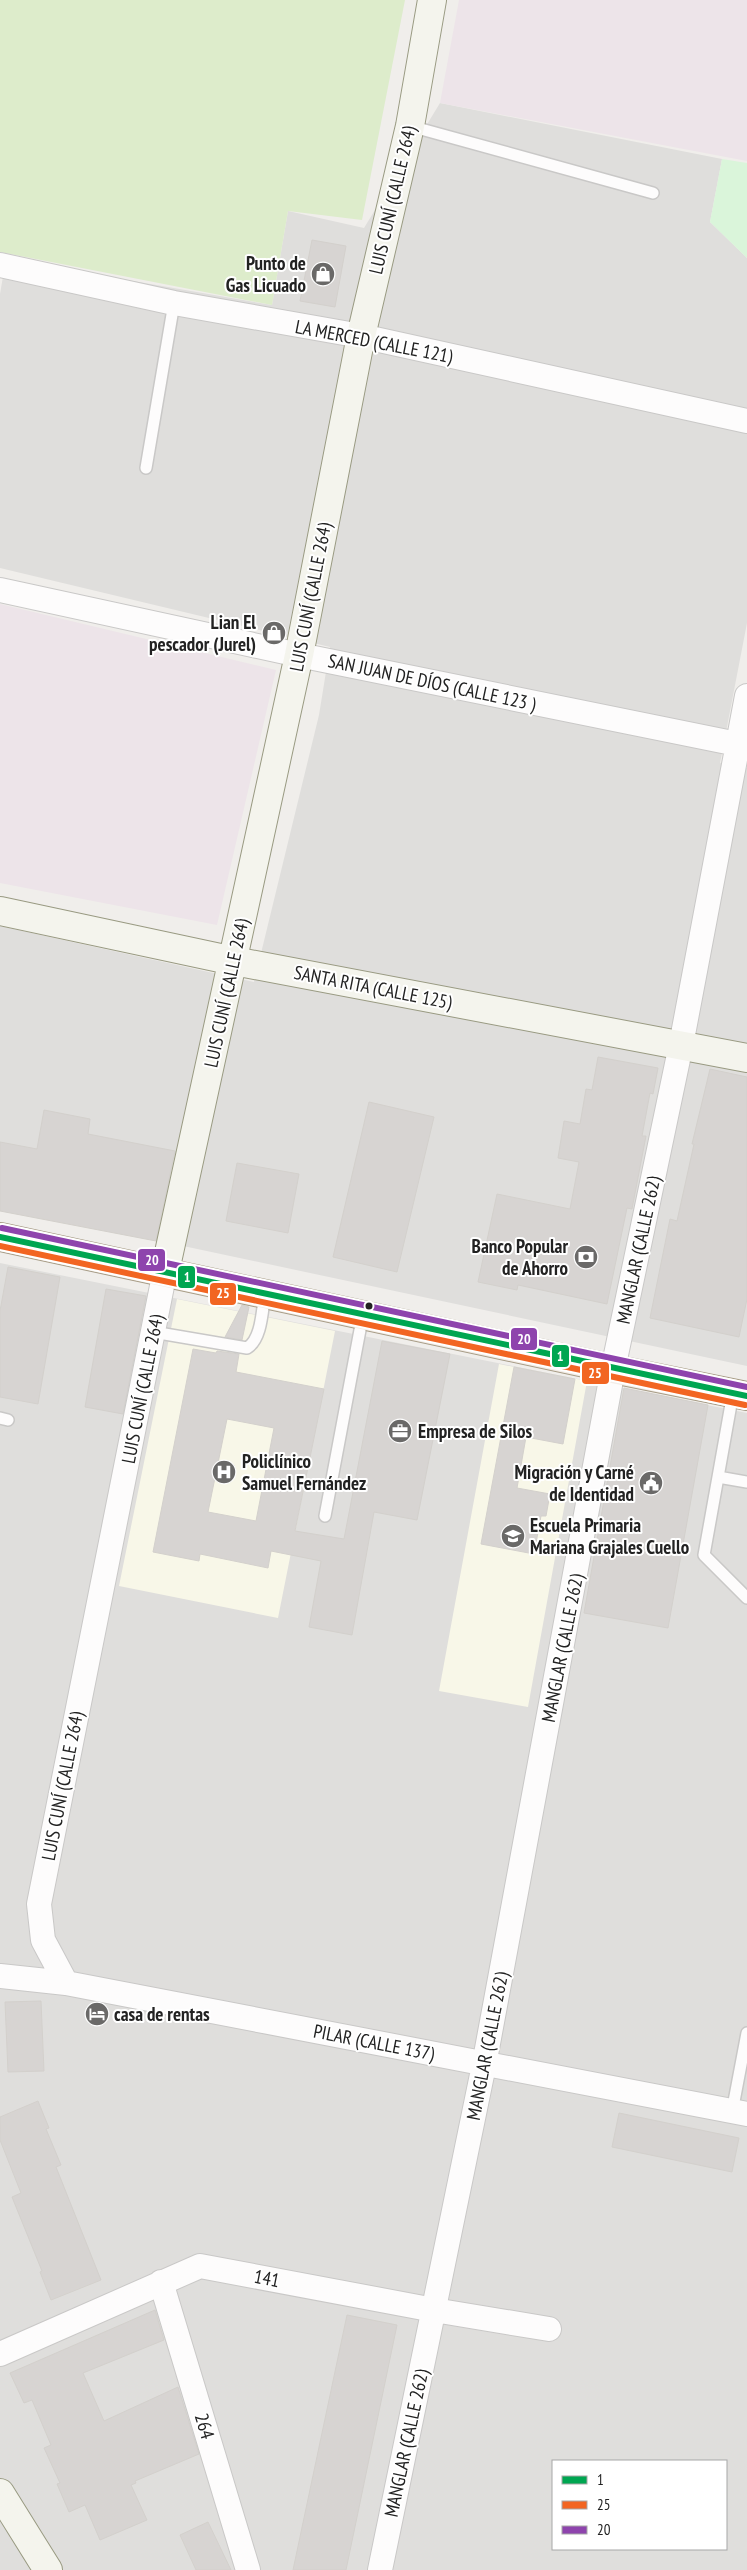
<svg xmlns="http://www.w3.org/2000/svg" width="747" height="2570" font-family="'PT Sans Narrow',sans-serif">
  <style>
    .residential { fill: #dfdedc; fill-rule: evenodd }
    .industrial { fill: #ede4e9 }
    .education { fill: #f8f7e8 }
    .grass { fill: #ddeccb }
    .park { fill: #daf5da }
    .building { fill: #d7d4d2; stroke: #d3d0cc; fill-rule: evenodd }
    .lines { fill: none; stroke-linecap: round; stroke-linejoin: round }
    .lane-casing { stroke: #c9c8c7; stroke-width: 14 }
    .street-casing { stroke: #c9c8c7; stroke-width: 26 }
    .secondary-casing { stroke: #999a82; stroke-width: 30 }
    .primary-casing { stroke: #a79c86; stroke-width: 30 }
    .lane { stroke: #fdfcfc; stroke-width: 11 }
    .street { stroke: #fdfcfc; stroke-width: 24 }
    .secondary { stroke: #f4f4ed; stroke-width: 28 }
    .primary { stroke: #f3ede7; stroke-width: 28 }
    .bus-1-casing { stroke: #fff; stroke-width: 10 }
    .bus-2-casing { stroke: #fff; stroke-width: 10 }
    .bus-3-casing { stroke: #fff; stroke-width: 10 }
    .bus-1 { stroke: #00a651; stroke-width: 6 }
    .bus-2 { stroke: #f26522; stroke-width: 6 }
    .bus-3 { stroke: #8e44ad; stroke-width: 6 }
    .bus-dot { fill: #222; stroke: #fff; stroke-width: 2 }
    .labels { text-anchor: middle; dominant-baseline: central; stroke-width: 4; stroke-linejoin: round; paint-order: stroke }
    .street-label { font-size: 19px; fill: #222; stroke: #fff }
    .poi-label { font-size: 19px; font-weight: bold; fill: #222; stroke: #fff; text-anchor: end }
    .line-badge { stroke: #fff; stroke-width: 2 }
    .badge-label { font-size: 14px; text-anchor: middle; font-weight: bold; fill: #fff }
  </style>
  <rect width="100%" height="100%" fill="#f0eeeb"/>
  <path class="residential" d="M440 103 722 159 710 222 747 258V623L720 763 747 768V1366L0 1207V926L254 982 319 715 330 647 0 568V294L6 259 272 305 288 211 364 228Z
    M0 1263 747 1413V2570H0ZM553 2461H726V2549H553Z"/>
  <path class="industrial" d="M459 0H747V161L440 103Z
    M0 604 276 670 217 925 0 883Z"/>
  <path class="education" d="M177 1299 335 1331 278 1618 119 1586Z
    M499 1364 587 1381 528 1707 439 1691Z"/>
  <path class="grass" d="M0 0H405L362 220 288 211 272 305 0 252Z"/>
  <path class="park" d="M722 159 747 163V258L710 222Z"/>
  <path class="building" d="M312 240 346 246 335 307 300 301Z
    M598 1057 658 1068 653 1094 650 1093 642 1136H646L632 1209 627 1208 607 1304 518 1285 517 1290 478 1282 497 1194 570 1209 579 1162 558 1158 564 1121 580 1124 586 1089 592 1090Z
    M710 1069 747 1077V1299L739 1337 650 1318 670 1219 677 1221 694 1144H692Z
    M369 1102 434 1117 397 1272 333 1257Z
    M44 1110 90 1119 88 1134 175 1151 156 1241 0 1211V1142L37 1149Z
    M237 1163 299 1174 288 1233 226 1221Z
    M8 1267 60 1277 38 1404 0 1397V1311Z
    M106 1289 146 1296 123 1414 85 1407Z
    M242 1305 249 1307 242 1340 225 1337Z
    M382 1341 450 1354 417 1520 374 1512 352 1635 309 1627 321 1561 271 1551 268 1568 200 1554 199 1561 153 1552 193 1349 216 1353 217 1351 239 1354 236 1372 324 1389 295 1531 344 1539ZM227 1419 274 1428 256 1521 208 1512Z
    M514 1367 575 1379 563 1444 526 1437 517 1488 550 1494 546 1516H541L534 1554 481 1544Z
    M624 1388 708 1405 668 1628 584 1613Z
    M41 2001 44 2071 8 2072 5 2002Z
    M38 2101 49 2128 46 2129 61 2165 56 2167 101 2280 51 2300 40 2272 42 2271 12 2197 21 2193 0 2140V2117Z
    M619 2113 739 2138 732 2172 612 2147Z
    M155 2310 164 2340 83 2373 104 2421 178 2387 199 2454 135 2481 136 2483 131 2485 147 2520 100 2540 85 2505 69 2512 57 2484 60 2483 44 2448 51 2445 32 2400 24 2403 10 2373Z
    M347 2315 397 2325 346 2570H293Z
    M208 2522 231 2570H196L180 2535Z"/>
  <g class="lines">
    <g class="lane-casing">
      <path id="lane" d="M410 126 653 193
        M146 468 174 303
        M153 1332 247 1348C262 1339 262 1310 265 1293
        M733 1393 718 1477 747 1482
        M0 1418 8 1420
        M718 1477 704 1555 747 1598
        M325 1516 363 1314
        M732 2112 747 2033"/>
    </g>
    <g class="street-casing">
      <path id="street" d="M0 265 174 303 361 336 747 421
        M0 590 299 655 747 746
        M0 1976 66 1983 747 2114
        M66 1983 43 1940 39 1904 165 1271
        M161 2282 248 2570
        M0 2354 200 2266 434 2310 549 2329
        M380 2570 484 2065 613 1369 681 1045 747 696"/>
    </g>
    <g class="secondary-casing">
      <path id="secondary" d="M0 911 234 961 747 1058
        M165 1271 299 655 361 336 410 126 432 0
        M0 2493 48 2570"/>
    </g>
    <g class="primary-casing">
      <path id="primary" d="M0 1237 613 1369 747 1396"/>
    </g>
    <use href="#lane" class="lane"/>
    <use href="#street" class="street"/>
    <use href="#secondary" class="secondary"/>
    <use href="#primary" class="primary"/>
    <g class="bus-1-casing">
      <path id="bus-1" d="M0 1237 747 1396"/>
    </g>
    <g class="bus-2-casing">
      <path id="bus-2" d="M0 1246 745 1405"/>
    </g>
    <g class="bus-3-casing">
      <path id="bus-3" d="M2 1228 747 1387"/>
    </g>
    <use href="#bus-1" class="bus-1"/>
    <use href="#bus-2" class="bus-2"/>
    <use href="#bus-3" class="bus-3"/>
  </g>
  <defs>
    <g id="shop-disc" transform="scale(1.25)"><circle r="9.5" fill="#6a6968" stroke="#fff"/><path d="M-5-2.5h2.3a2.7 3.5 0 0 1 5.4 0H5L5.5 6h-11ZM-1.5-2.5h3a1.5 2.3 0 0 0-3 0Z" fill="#fff"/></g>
    <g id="bank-disc" transform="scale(1.25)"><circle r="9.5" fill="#6a6968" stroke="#fff"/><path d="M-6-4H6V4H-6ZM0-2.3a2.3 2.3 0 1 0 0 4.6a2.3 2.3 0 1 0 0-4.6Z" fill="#fff"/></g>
    <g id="office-disc" transform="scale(1.25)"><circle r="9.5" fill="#6a6968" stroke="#fff"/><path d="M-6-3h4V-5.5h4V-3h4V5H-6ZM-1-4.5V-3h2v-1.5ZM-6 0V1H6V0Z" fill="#fff"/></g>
    <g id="hospital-disc" transform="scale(1.25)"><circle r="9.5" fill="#6a6968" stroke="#fff"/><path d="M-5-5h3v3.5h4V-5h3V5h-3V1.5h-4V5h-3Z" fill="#fff"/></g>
    <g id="civic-disc" transform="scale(1.25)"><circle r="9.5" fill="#6a6968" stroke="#fff"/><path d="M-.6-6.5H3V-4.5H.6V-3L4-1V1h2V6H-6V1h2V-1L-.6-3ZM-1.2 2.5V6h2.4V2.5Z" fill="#fff"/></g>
    <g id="school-disc" transform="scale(1.25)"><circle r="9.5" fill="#6a6968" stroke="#fff"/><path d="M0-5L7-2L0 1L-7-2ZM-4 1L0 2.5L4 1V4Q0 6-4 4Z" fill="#fff"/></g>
    <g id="hotel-disc" transform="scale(1.25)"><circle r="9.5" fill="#6a6968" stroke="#fff"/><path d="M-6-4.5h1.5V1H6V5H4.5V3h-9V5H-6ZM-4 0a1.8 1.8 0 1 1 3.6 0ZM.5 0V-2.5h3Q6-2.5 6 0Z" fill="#fff"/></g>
  </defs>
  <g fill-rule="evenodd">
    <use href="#shop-disc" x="323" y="274"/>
    <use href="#shop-disc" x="274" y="633"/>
    <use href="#bank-disc" x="586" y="1257"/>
    <use href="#office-disc" x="400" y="1431"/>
    <use href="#hospital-disc" x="224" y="1472"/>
    <use href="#civic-disc" x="651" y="1483"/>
    <use href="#school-disc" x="513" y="1536"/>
    <use href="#hotel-disc" x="97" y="2014"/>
  </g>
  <circle class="bus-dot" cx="369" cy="1306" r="4.5"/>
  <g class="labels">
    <g class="street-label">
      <text transform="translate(392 200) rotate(-77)">LUIS CUNÍ (CALLE 264)</text>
      <text transform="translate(374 341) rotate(11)">LA MERCED (CALLE 121)</text>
      <text transform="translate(310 597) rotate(-79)">LUIS CUNÍ (CALLE 264)</text>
      <text transform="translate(432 682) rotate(12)">SAN JUAN DE DÍOS (CALLE 123 )</text>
      <text transform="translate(373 987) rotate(11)">SANTA RITA (CALLE 125)</text>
      <text transform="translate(226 993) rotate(-78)">LUIS CUNÍ (CALLE 264)</text>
      <text transform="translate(638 1250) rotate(-78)">MANGLAR (CALLE 262)</text>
      <text transform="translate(142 1389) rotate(-79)">LUIS CUNÍ (CALLE 264)</text>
      <text transform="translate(562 1648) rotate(-79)">MANGLAR (CALLE 262)</text>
      <text transform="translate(62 1786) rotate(-79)">LUIS CUNÍ (CALLE 264)</text>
      <text transform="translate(374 2042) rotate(11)">PILAR (CALLE 137)</text>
      <text transform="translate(487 2046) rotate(-79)">MANGLAR (CALLE 262)</text>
      <text transform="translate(267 2278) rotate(11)">141</text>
      <text transform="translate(205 2426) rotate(73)">264</text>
      <text transform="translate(406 2443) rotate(-78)">MANGLAR (CALLE 262)</text>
    </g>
    <g class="poi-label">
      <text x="306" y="263">Punto de<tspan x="306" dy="22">Gas Licuado</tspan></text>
      <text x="256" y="622">Lian El<tspan x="256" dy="22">pescador (Jurel)</tspan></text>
      <text x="568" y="1246">Banco Popular<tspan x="568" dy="22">de Ahorro</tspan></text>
      <text x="418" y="1431" text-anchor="start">Empresa de Silos</text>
      <text x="242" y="1461" text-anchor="start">Policlínico<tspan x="242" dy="22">Samuel Fernández</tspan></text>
      <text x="634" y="1472">Migración y Carné<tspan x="634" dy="22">de Identidad</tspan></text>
      <text x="530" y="1525" text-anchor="start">Escuela Primaria<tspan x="530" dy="22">Mariana Grajales Cuello</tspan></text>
      <text x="114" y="2014" text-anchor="start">casa de rentas</text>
    </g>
  </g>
  <g class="line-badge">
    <rect x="137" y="1248" width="29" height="24" rx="5" fill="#8e44ad"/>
    <rect x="177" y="1265" width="19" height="24" rx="5" fill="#00a651"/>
    <rect x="209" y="1282" width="28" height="24" rx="5" fill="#f26522"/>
    <rect x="510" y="1327" width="28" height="24" rx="5" fill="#8e44ad"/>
    <rect x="551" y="1344" width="19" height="24" rx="5" fill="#00a651"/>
    <rect x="581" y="1361" width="29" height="24" rx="5" fill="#f26522"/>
  </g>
  <g class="badge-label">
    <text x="152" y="1265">20</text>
    <text x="187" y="1282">1</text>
    <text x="223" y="1298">25</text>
    <text x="524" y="1344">20</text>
    <text x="560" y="1361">1</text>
    <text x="595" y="1378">25</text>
  </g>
  <rect x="552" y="2460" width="175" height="90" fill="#ffffff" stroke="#a7a7a7"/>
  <rect x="562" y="2476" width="25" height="8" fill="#00a651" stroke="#a7a7a7"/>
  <text x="597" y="2485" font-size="15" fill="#222222">1</text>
  <rect x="562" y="2501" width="25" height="8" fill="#f26522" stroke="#a7a7a7"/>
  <text x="597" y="2510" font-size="15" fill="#222222">25</text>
  <rect x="562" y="2526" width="25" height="8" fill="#8e44ad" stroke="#a7a7a7"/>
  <text x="597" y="2535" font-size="15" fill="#222222">20</text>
</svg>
